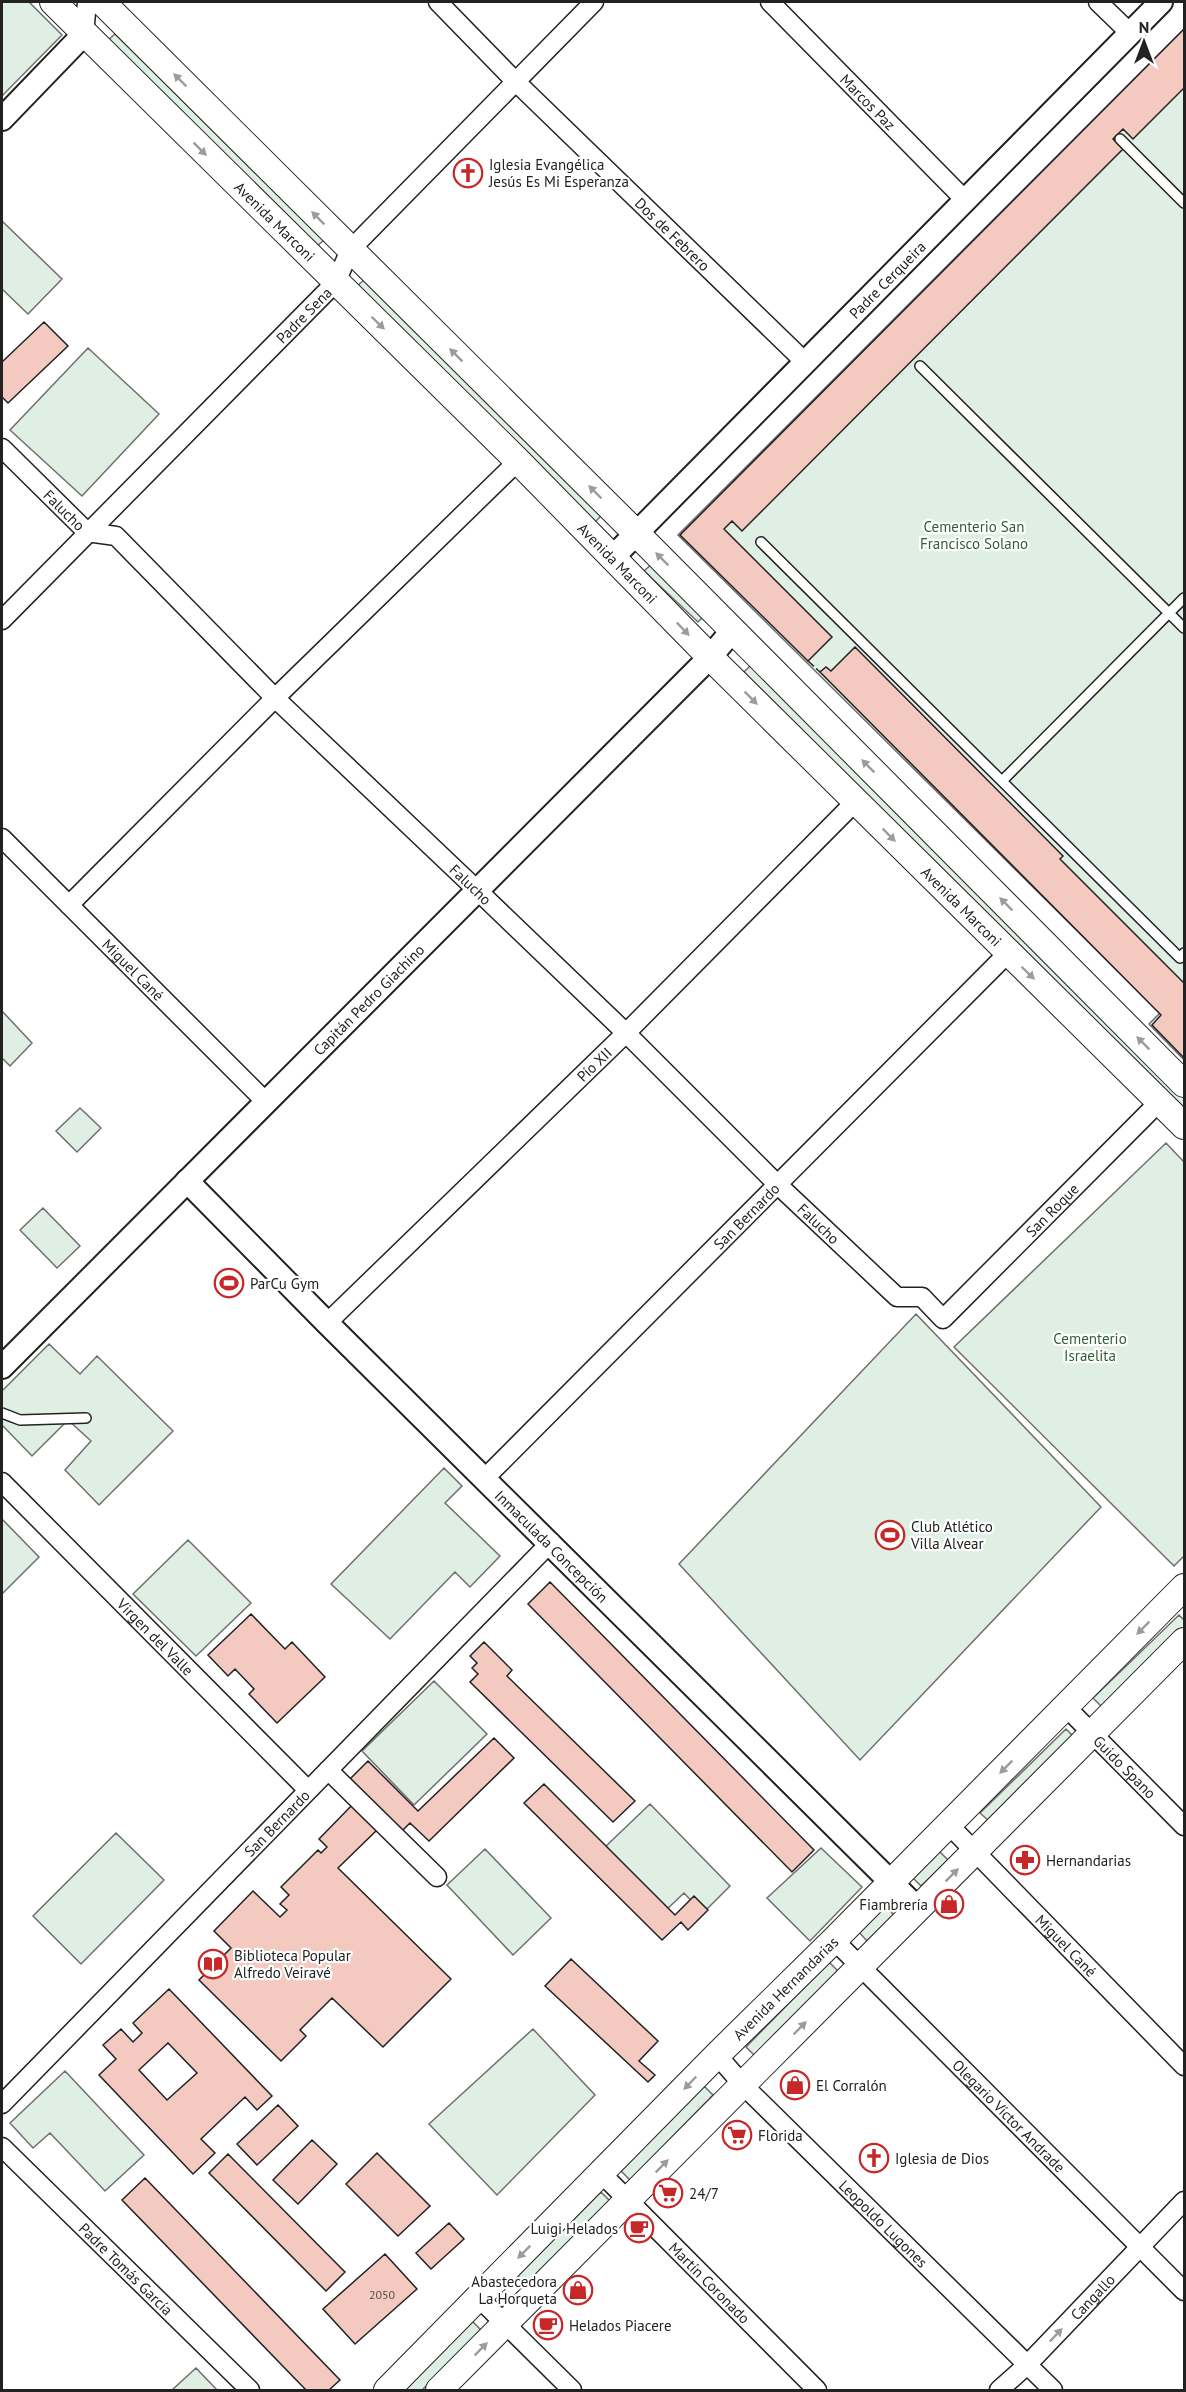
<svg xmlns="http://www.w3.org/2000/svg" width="1186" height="2392" font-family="'PT Sans',sans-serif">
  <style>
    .green { fill: #e0efe3; stroke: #6f6f6f; stroke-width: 1.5 }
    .building { fill: #f3c9c0; stroke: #222; stroke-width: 1.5; fill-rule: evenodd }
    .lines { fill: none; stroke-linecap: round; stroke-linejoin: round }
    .service-casing { stroke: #222; stroke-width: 12 }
    .minor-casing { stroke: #222; stroke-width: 21 }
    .tertiary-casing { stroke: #222; stroke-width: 26 }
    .secondary-casing { stroke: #222; stroke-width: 28 }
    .service { stroke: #fff; stroke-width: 9 }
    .minor { stroke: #fff; stroke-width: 18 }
    .tertiary { stroke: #fff; stroke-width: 22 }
    .secondary { stroke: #fff; stroke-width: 26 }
    .fence { stroke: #222; stroke-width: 1.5; stroke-dasharray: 8 3; stroke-linecap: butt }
    .oneway { fill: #9c9c9c }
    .labels { text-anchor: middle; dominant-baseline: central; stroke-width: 4.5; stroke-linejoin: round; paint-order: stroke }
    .number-label { font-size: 12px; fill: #564c4a }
    .street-label { font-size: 15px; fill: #222; stroke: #fff }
    .poi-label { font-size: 15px; fill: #222; stroke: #fff; text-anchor: start }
    .park-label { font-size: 15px; fill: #2f5e38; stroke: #fff }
  </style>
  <rect width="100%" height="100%" fill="#fff"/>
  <path class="green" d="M2 2H29L62 35 2 96Z
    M1184 29V1060L1149 1024 1160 1013 678 535Z
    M115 34 324 240 315 248 106 42Z
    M2 221 62 279 28 314 2 289Z
    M365 279 601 516 593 524 356 287Z
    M88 348 159 414 82 496 10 430Z
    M653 563 707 613 698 622 644 571Z
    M751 665 1184 1098V1114L743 673Z
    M2 1011 32 1043 10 1066 2 1058Z
    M80 1108 101 1128 77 1152 56 1131Z
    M1166 1143 1184 1162V1556L1174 1566 954 1347Z
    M43 1208 80 1246 57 1268 20 1230Z
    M916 1314 1101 1507 860 1760 679 1564Z
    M49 1344 80 1374 97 1356 173 1431 99 1505 65 1470 91 1441 68 1420 32 1456 2 1425V1391Z
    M444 1468 462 1486 445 1503 500 1556 470 1587 455 1572 390 1639 331 1584Z
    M2 1519 39 1557 2 1594Z
    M188 1540 251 1603 196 1656 133 1594Z
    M1179 1615 1184 1620V1629L1103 1708 1093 1698Z
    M434 1681 487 1734 414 1805 362 1751Z
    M1066 1729 1076 1739 990 1822 980 1813Z
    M650 1804 730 1886 703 1913 684 1893 665 1911 604 1848Z
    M116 1833 164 1880 81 1964 33 1916Z
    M821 1848 862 1887 810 1941 767 1898Z
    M485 1849 551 1918 513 1955 447 1885Z
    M939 1851 948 1860 921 1886 912 1877Z
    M885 1905 894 1915 867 1941 858 1931Z
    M829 1962 838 1971 755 2056 746 2047Z
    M533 2029 595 2095 497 2195 429 2124Z
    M65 2071 144 2155 105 2191 50 2133 33 2148 10 2123Z
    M704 2086 713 2095 630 2180 621 2171Z
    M601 2192 610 2201 527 2285 518 2276Z
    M472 2321 482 2331 422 2390H405Z
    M196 2368 217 2390H172Z"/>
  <path class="building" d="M1184 29V88L1133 139 1123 129 1113 139 1123 149 742 531 732 521 724 529 832 637 808 661 680 535Z
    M44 322 68 346 8 403 2 397V362Z
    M855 647 1063 856 1060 859 1184 983V1058L1152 1025 1161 1015 820 672 826 667 831 671Z
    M550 1582 814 1850 792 1872 528 1604Z
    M251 1614 285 1649 292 1642 325 1677 277 1723 249 1694 254 1689 235 1669 228 1676 208 1655Z
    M484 1642 512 1670 507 1676 635 1801 613 1822 470 1682 478 1674 472 1668 477 1663 470 1656Z
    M494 1738 514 1758 429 1841 410 1823 402 1831 350 1779 368 1761 418 1811Z
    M544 1784 675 1915 694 1896 708 1910 688 1930 681 1922 662 1940 524 1803Z
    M353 1804 378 1829 338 1868 451 1979 383 2047 332 1998 300 2030 306 2036 281 2061 199 1980 231 1948 214 1931 253 1891 280 1917 287 1910 280 1904 289 1895 281 1887 318 1850 321 1853 327 1847 319 1839Z
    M571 1959 658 2041 639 2061 655 2075 648 2082 545 1986Z
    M169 1989 272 2096 257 2110 245 2097 201 2139 215 2153 193 2174 99 2075 116 2059 103 2045 121 2029 133 2042 142 2033 133 2023ZM168 2043 197 2073 167 2100 139 2070Z
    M278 2105 298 2126 257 2165 237 2144Z
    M312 2140 337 2164 298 2204 273 2180Z
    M377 2153 430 2206 398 2236 346 2184Z
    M228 2154 345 2272 326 2291 209 2173Z
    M145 2178 340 2380 329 2390H306L122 2200Z
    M449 2223 464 2239 431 2269 416 2253Z
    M385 2254 417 2289 355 2344 323 2309Z"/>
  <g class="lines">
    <g class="service-casing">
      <path id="service" d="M1120 139 1184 203
        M920 366 1184 628
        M761 542 1180 958 1184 953
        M1002 781 1184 598
        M2 1413 20 1420 86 1418"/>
    </g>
    <g class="minor-casing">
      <g id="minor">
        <path id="s1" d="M438 2 515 81 806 363"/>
        <path id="s2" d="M770 2 966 201"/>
        <path d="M1098 2 1130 33"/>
        <path d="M84 34 87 2"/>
        <path id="s3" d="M2 448 87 532 116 536 275 698 477 890 626 1033 777 1184 897 1297H922L943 1319 1160 1101"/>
        <path id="s4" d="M2 620 336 282 350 250 594 2"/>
        <path id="s5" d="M2 838 266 1102"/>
        <path d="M69 905 275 698 518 461"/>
        <path id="s6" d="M327 1323 626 1033 855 802"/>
        <path id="s7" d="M485 1478 1008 953"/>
        <path id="s8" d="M2 1482 308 1790"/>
        <path id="s9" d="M1066 1707 1184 1826"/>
        <path d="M328 1770 437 1877"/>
        <path id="s10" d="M949 1825 1184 2066"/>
        <path id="s11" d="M834 1940 1184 2291"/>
        <path id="s12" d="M717 2055 743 2085 1053 2390"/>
        <path id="s13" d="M2 2104 551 1542"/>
        <path id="s14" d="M2 2147 250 2390"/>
        <path id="s15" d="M602 2174 817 2390"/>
        <path d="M479 2298 572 2390"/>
        <path id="s16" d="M999 2390 1027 2365 1184 2201"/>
      </g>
    </g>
    <g class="tertiary-casing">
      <g id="tertiary">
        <path d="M2 119 84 34"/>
        <path id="s17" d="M613 557 1161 2"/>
        <path id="s18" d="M187 1181 327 1323 918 1909"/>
        <path id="s19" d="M2 1367 710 657 733 630"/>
      </g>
    </g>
    <g class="secondary-casing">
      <g id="secondary">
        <path id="s20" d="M53 2 518 461 710 657 1184 1126"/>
        <path d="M102 2 636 533 1184 1084"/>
        <path id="s21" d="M387 2390 717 2055 834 1940 1184 1587"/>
        <path d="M439 2390 1184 1641"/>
      </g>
    </g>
    <use href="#service" class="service"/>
    <use href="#minor" class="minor"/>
    <use href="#tertiary" class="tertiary"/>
    <use href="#secondary" class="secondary"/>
    <path class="fence" d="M808 661 820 672"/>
  </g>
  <defs><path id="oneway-solid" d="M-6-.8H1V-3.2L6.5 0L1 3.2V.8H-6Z" transform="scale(1.5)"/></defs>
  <g class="oneway">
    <use href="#oneway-solid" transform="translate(180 80) rotate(-135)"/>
    <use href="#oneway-solid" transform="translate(200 149) rotate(45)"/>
    <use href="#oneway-solid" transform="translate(318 218) rotate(-135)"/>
    <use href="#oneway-solid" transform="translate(378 323) rotate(44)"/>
    <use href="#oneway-solid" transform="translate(456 355) rotate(-135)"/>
    <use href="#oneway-solid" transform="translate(595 492) rotate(-135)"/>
    <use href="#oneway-solid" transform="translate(662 559) rotate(-135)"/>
    <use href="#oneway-solid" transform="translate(683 629) rotate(46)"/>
    <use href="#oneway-solid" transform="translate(751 698) rotate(45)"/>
    <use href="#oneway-solid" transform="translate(868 766) rotate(-135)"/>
    <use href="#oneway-solid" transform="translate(889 835) rotate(45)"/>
    <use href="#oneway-solid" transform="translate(1006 904) rotate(-135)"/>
    <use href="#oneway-solid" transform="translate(1028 973) rotate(44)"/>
    <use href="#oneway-solid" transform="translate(1143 1043) rotate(-135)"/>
    <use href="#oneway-solid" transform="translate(1143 1628) rotate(135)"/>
    <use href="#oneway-solid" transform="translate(1006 1767) rotate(135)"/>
    <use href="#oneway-solid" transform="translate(952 1875) rotate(-45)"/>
    <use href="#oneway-solid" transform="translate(800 2028) rotate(-45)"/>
    <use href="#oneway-solid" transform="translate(690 2083) rotate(134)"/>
    <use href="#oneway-solid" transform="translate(662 2166) rotate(-45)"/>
    <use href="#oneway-solid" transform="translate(524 2252) rotate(135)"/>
    <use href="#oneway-solid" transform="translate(1056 2335) rotate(-46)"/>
    <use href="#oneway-solid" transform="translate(481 2349) rotate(-45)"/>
  </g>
  <defs>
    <g id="church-ring" transform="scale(1.5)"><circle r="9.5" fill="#fff" stroke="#c62828" stroke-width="1.5"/><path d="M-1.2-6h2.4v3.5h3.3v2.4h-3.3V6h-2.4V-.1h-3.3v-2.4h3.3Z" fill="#c62828"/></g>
    <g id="stadium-ring" transform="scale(1.5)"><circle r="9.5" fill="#fff" stroke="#c62828" stroke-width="1.5"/><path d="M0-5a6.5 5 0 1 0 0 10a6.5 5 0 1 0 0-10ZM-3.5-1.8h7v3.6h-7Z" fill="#c62828"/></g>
    <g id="pharmacy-ring" transform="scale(1.5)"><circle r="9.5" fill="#fff" stroke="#c62828" stroke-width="1.5"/><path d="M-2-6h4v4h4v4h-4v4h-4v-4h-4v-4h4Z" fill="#c62828"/></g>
    <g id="shop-ring" transform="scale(1.5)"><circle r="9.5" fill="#fff" stroke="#c62828" stroke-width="1.5"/><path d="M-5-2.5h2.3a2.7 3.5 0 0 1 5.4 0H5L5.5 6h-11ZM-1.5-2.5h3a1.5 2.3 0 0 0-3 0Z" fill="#c62828"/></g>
    <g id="library-ring" transform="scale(1.5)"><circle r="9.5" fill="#fff" stroke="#c62828" stroke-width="1.5"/><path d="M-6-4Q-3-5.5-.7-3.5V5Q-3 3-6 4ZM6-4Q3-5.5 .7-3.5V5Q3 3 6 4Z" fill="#c62828"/></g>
    <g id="supermarket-ring" transform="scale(1.5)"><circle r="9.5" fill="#fff" stroke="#c62828" stroke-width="1.5"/><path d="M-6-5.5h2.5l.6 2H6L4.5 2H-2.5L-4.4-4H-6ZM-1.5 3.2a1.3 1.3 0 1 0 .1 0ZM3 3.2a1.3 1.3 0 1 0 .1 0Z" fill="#c62828"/></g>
    <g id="cafe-ring" transform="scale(1.5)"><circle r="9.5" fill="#fff" stroke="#c62828" stroke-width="1.5"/><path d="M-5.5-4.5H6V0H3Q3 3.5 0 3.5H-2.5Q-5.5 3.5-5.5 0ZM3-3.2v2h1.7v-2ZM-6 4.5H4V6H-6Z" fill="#c62828"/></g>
  </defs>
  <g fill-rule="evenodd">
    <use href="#church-ring" x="468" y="173"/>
    <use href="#stadium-ring" x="229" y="1283"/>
    <use href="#stadium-ring" x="890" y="1535"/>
    <use href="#pharmacy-ring" x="1025" y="1860"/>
    <use href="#shop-ring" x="949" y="1904"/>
    <use href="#library-ring" x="213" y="1964"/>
    <use href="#shop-ring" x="795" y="2085"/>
    <use href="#supermarket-ring" x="737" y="2135"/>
    <use href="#church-ring" x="874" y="2158"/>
    <use href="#supermarket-ring" x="668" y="2193"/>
    <use href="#cafe-ring" x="639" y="2228"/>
    <use href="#shop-ring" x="578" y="2290"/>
    <use href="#cafe-ring" x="548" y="2325"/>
  </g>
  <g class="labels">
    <g class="number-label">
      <text x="382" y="2294">2050</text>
    </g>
    <g class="street-label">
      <text stroke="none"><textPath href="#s2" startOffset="140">Marcos Paz</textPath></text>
      <text stroke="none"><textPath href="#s20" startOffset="312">Avenida Marconi</textPath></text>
      <text stroke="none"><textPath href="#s1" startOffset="330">Dos de Febrero</textPath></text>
      <text stroke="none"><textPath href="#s17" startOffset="390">Padre Cerqueira</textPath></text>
      <text stroke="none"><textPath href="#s4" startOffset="429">Padre Sena</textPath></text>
      <text stroke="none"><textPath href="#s3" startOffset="88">Falucho</textPath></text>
      <text stroke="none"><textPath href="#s20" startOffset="796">Avenida Marconi</textPath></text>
      <text stroke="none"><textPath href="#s3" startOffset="646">Falucho</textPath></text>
      <text stroke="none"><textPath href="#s20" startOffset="1282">Avenida Marconi</textPath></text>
      <text stroke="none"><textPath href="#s5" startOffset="186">Miguel Cané</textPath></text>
      <text stroke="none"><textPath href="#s19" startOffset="519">Capitán Pedro Giachino</textPath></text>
      <text stroke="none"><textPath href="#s6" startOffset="372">Pío XII</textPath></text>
      <text stroke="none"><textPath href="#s3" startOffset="1449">San Roque</textPath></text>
      <text stroke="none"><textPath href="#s7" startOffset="370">San Bernardo</textPath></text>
      <text stroke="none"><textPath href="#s3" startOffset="1132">Falucho</textPath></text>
      <text stroke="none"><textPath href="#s18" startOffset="516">Inmaculada Concepción</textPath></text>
      <text stroke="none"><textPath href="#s8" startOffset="218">Virgen del Valle</textPath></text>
      <text stroke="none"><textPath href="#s9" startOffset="84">Guido Spano</textPath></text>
      <text stroke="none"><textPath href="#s13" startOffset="393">San Bernardo</textPath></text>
      <text stroke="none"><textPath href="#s10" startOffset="168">Miguel Cané</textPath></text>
      <text stroke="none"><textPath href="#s21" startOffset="566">Avenida Hernandarias</textPath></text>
      <text stroke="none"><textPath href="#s11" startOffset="248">Olegario Víctor Andrade</textPath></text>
      <text stroke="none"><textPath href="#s12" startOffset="237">Leopoldo Lugones</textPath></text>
      <text stroke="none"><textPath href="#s14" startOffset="174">Padre Tomás García</textPath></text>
      <text stroke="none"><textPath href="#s15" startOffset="153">Martín Coronado</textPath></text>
      <text stroke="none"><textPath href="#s16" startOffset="132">Cangallo</textPath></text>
    </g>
    <g class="poi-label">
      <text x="489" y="164">Iglesia Evangélica<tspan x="489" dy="17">Jesús Es Mi Esperanza</tspan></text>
      <text x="250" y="1283">ParCu Gym</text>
      <text x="911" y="1526">Club Atlético<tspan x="911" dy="17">Villa Alvear</tspan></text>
      <text x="1046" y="1860">Hernandarias</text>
      <text x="928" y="1904" text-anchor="end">Fiambrería</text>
      <text x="234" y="1955">Biblioteca Popular<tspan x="234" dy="17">Alfredo Veiravé</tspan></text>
      <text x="816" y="2085">El Corralón</text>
      <text x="758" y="2135">Florida</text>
      <text x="895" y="2158">Iglesia de Dios</text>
      <text x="689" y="2193">24/7</text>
      <text x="618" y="2228" text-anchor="end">Luigi Helados</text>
      <text x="557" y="2281" text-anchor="end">Abastecedora<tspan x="557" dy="17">La Horqueta</tspan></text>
      <text x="569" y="2325">Helados Piacere</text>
    </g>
    <g class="park-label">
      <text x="974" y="526">Cementerio San<tspan x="974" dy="17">Francisco Solano</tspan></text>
      <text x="1090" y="1338">Cementerio<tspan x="1090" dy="17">Israelita</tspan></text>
    </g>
  </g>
  <rect width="1186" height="2392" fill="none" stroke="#222222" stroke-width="6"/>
  <g transform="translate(1144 42)" stroke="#ffffff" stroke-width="4.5" paint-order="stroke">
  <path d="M0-4.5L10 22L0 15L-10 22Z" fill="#222222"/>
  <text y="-9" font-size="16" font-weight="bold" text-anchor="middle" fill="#222222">N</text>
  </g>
</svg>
